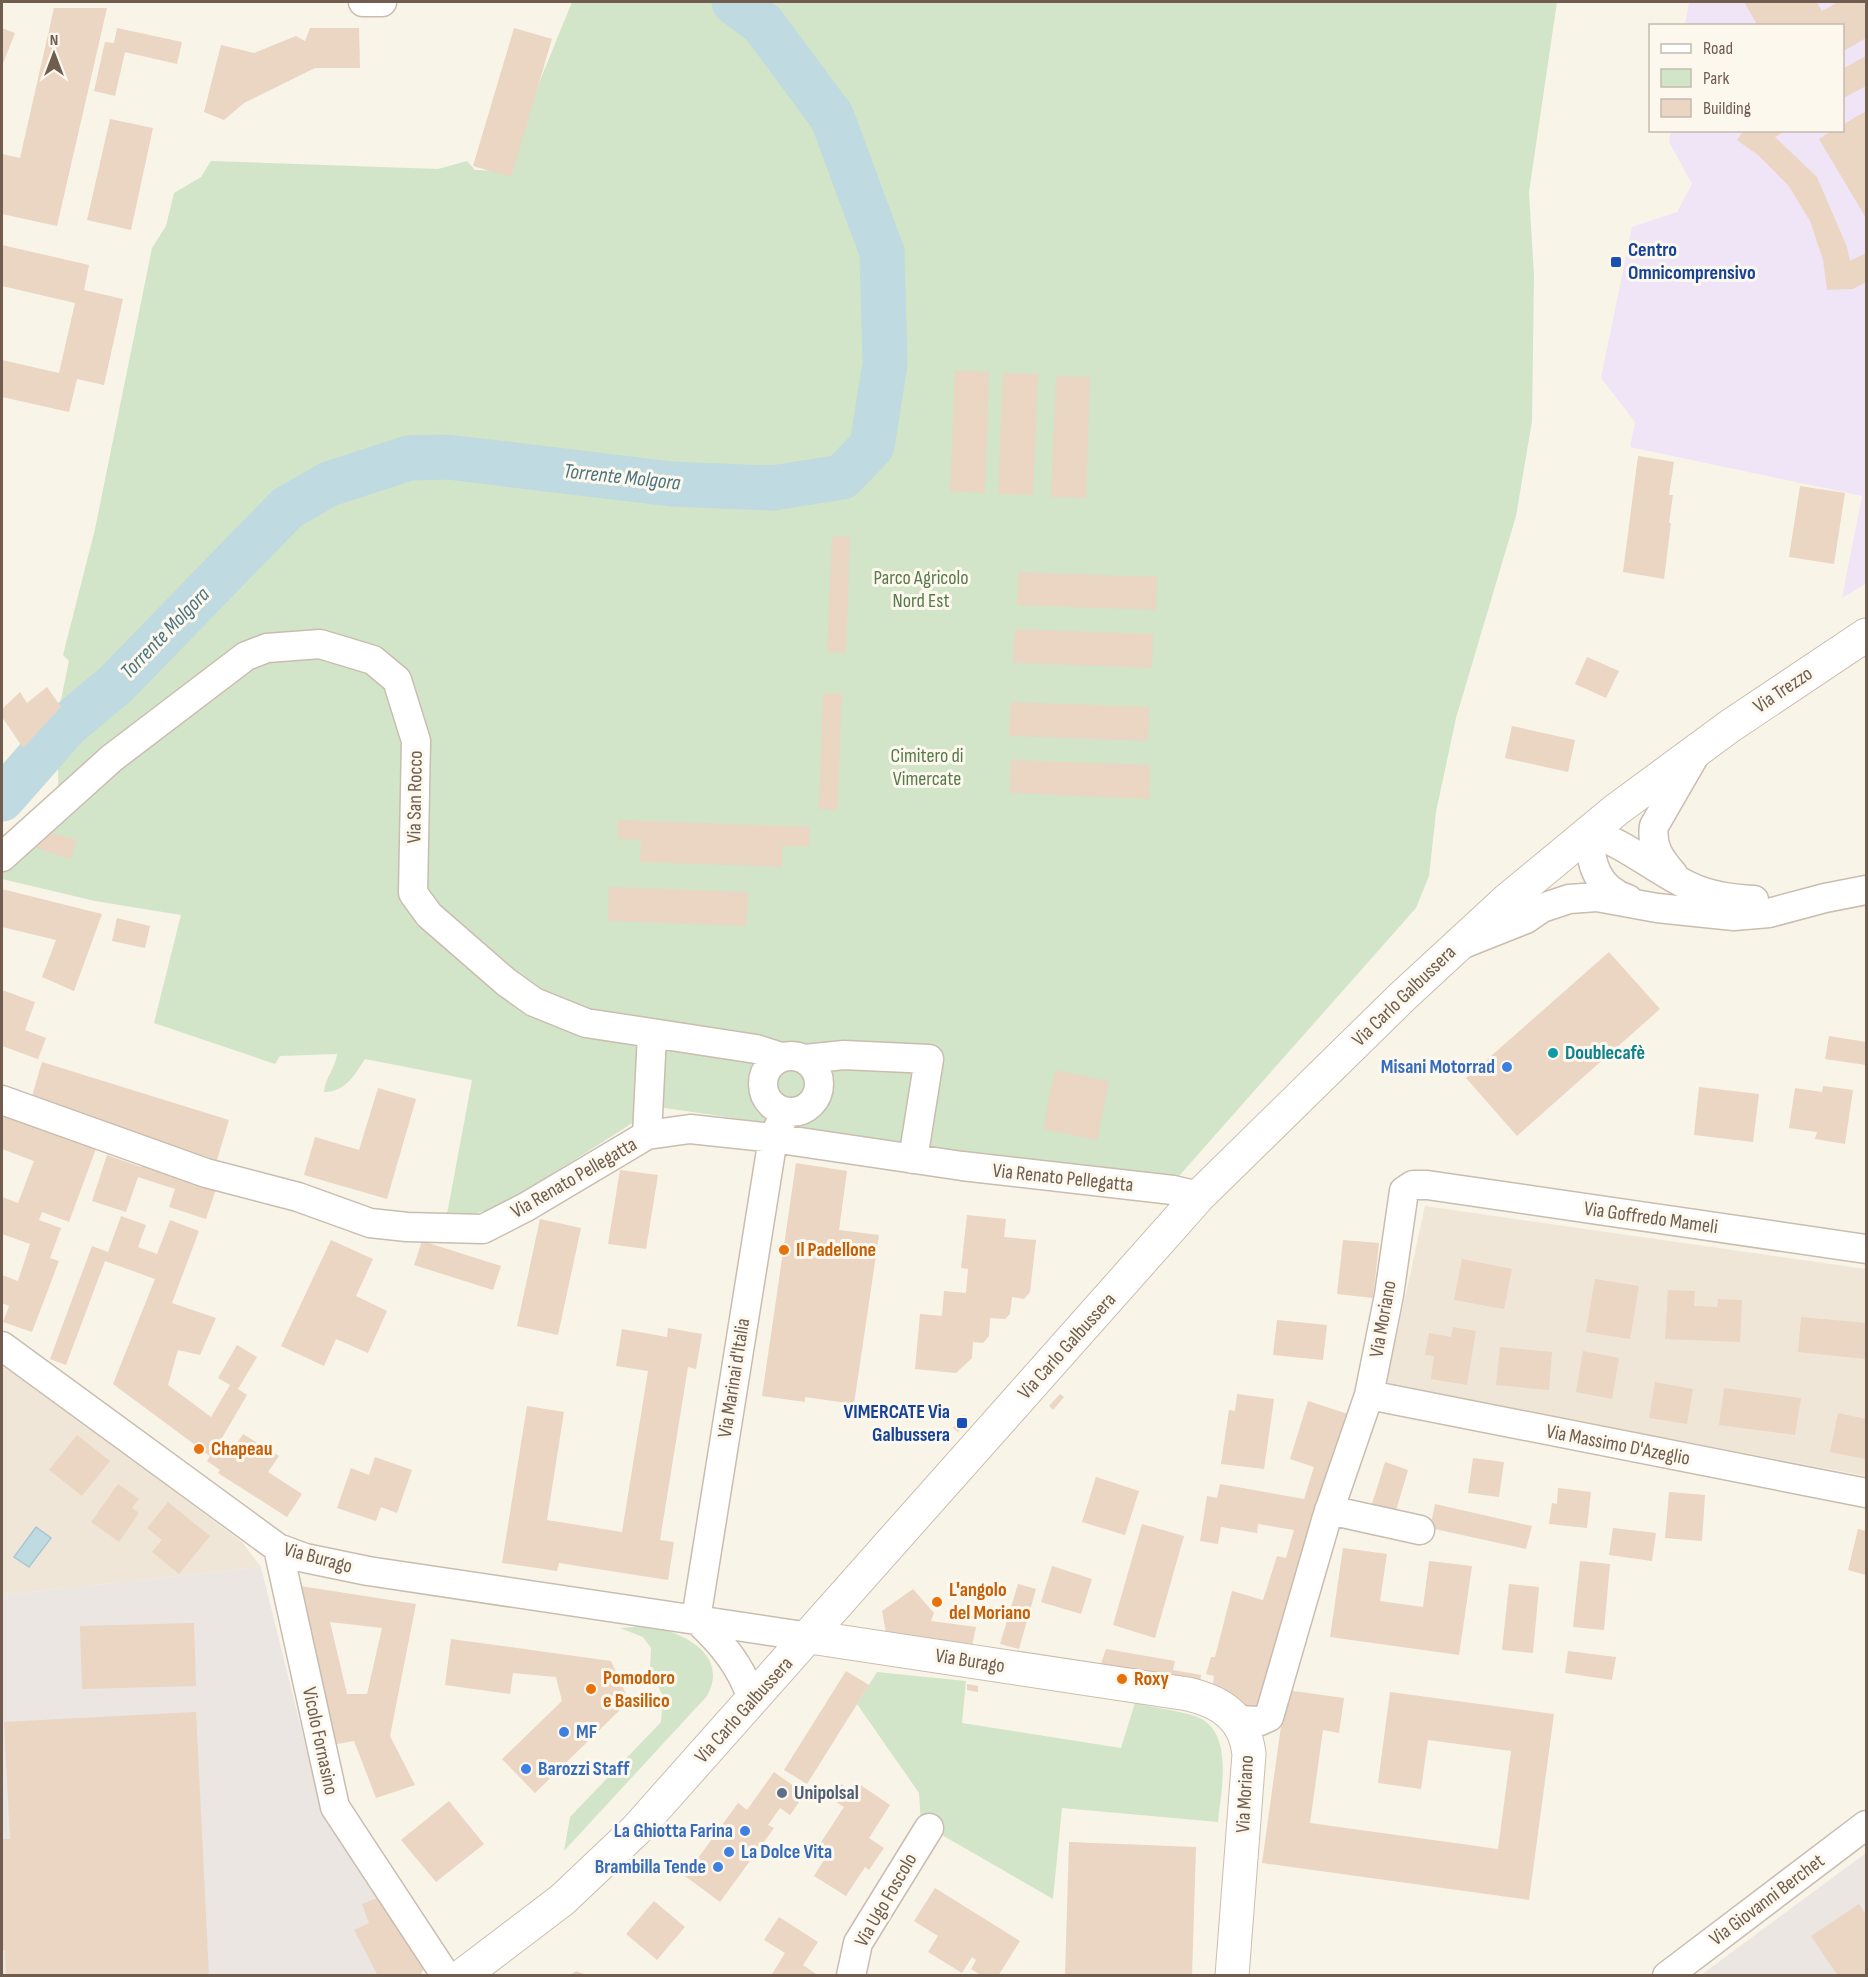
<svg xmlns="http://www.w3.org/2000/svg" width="1868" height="1977" font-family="'Sofia Sans Condensed',sans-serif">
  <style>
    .residential { fill: #f0e6d7 }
    .industrial { fill: #ebe6e1 }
    .education { fill: #f0e5f6 }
    .green { fill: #d2e5c8 }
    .water { fill: #bfdae0; stroke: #a7c8d1; stroke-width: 1.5 }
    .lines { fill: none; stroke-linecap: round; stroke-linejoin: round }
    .river { stroke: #bfdae0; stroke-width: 45 }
    .building { fill: #ebd5c3; fill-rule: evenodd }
    .street-casing { stroke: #cabcaf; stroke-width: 31 }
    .secondary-casing { stroke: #ccbdad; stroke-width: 35 }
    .street { stroke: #fff; stroke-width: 28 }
    .secondary { stroke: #fff; stroke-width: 33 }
    .transit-dot { fill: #1a4fb4; stroke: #fdf8ee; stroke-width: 2 }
    .culture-dot { fill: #0f9aa8; stroke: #fdf8ee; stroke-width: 2 }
    .shop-dot { fill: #3f7fe0; stroke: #fdf8ee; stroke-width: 2 }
    .food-dot { fill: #e8710a; stroke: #fdf8ee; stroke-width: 2 }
    .service-dot { fill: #5c6f8a; stroke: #fdf8ee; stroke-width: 2 }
    .labels { text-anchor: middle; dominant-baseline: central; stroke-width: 6; stroke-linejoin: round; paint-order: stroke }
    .transit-label { font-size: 20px; font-weight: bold; fill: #164399; stroke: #fdf8ee; text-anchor: start }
    .park-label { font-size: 20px; fill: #577a4c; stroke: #fdf8ee }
    .street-label { font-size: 20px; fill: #705d4f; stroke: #fdf8ee }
    .culture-label { font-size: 20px; font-weight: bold; fill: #0d838f; stroke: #fdf8ee; text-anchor: start }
    .shop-label { font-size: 20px; font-weight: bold; fill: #366cbe; stroke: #fdf8ee; text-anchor: end }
    .food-label { font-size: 20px; font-weight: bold; fill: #c56008; stroke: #fdf8ee; text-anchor: start }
    .service-label { font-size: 20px; font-weight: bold; fill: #4e5e75; stroke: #fdf8ee; text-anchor: start }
    .water-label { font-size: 21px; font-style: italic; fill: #4c7480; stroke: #fdf8ee }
  </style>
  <rect width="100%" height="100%" fill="#f9f4e8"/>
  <path class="residential" d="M1425 1206 1866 1269V1476L1386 1385Z
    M2 1364 242 1542 261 1567 2 1595Z"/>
  <path class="industrial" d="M261 1567 318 1796 424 1968 420 1975H2V1595Z
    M1866 1853V1975H1701Z"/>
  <path class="education" d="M1689 2H1866V584L1842 598 1862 496 1630 447 1635 422 1601 378 1632 227 1677 212 1692 184 1669 142 1671 131 1842 130V26L1685 25Z"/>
  <path class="green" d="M572 2H1557L1529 192 1534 276 1532 421 1516 516 1456 718 1436 812 1429 876 1416 908 1179 1176 1159 1180 658 1107 498 1208 468 1215 447 1214 472 1080 365 1059C354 1076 345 1092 324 1092 325 1078 335 1069 337 1054L280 1056 275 1064 154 1023 181 915 95 901 2 879V865L59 816 57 719 69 661 63 655 95 529 152 248 166 226 174 193 201 177 211 161 438 169 467 161 475 170 503 171Z
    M649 1626C682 1632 730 1654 707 1696L564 1851 570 1817 661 1722 663 1696 650 1670 651 1648 643 1637 620 1628Z
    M877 1672 966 1681 962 1723 1121 1748 1135 1703C1155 1708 1176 1710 1195 1716 1235 1730 1221 1790 1218 1822L1062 1808 1053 1899 921 1823 919 1793 857 1704Z"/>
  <path class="water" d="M36 1527 51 1538 29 1567 14 1557Z"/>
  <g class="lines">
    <path class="river" d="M2 799 67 725 116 684 287 508 329 484 409 458 448 457 671 484 773 488 842 477 872 446 885 364 882 252 832 117 763 24 734 2"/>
  </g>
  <path class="building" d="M1744 2H1817L1822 11 1838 2H1866V38L1842 52V26H1758Z
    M54 8H107L57 226 2 214V154L20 158Z
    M2 28 15 33 2 66Z
    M117 28 182 42 177 64 125 52 115 96 94 91 105 42 114 43Z
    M310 28H359L360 68H315L244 103 224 120 204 112 221 45 254 53 296 36 305 41Z
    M514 28 552 39 511 177 473 166Z
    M1866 56V86L1842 99V69Z
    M1866 111V218L1819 139 1833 130H1842V125Z
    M110 119 153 128 131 230 87 220Z
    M1744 130H1787L1775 137 1817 177 1847 247 1850 261 1866 253V282L1853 289 1827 290 1823 260 1810 221 1788 185 1758 155 1737 140Z
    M2 245 89 265 84 290 123 299 104 385 77 379 69 412 2 397V360L59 373 75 303 2 286Z
    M955 370 989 372 985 493 950 491Z
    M1003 373 1038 374 1033 495 998 494Z
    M1056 376 1090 377 1086 498 1051 497Z
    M1638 456 1674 462 1669 495H1673L1669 523H1671L1664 579 1623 572Z
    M1800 486 1845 493 1834 564 1789 557Z
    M832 536 850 537 846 653 827 652Z
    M1019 572 1157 577 1156 610 1017 605Z
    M1015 629 1153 634 1152 668 1013 663Z
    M1587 657 1619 671 1606 698 1575 684Z
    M47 687 61 707 23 748 2 717V709L20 692 27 703Z
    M823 693 842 694 837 810 819 809Z
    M1011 702 1149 707 1148 741 1009 736Z
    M1512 726 1575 740 1568 772 1505 758Z
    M1011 760 1150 765 1149 799 1010 793Z
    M618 820 810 827 809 846H782V867L640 862 641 840 618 839Z
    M53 833 77 840 71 859 33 847Z
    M609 887 748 892 746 926 608 921Z
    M2 889 102 914 74 991 42 977 56 940 2 927Z
    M117 918 150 926 145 948 112 941Z
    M1609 952 1660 1009 1517 1136 1466 1078Z
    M2 990 35 1002 25 1030 46 1038 38 1059 2 1046Z
    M1829 1036 1866 1042V1065L1825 1059Z
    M42 1062 229 1120 217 1160 30 1103Z
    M1055 1070 1109 1081 1097 1140 1043 1129Z
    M1823 1086 1853 1090 1845 1144 1815 1139 1817 1132 1789 1128 1795 1088 1822 1092Z
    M1699 1087 1759 1094 1753 1142 1694 1135Z
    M378 1088 416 1099 387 1199 304 1175 315 1137 359 1150Z
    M2 1108 98 1143 69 1222 42 1212 39 1220 61 1228 50 1258 59 1261 32 1332 3 1322 9 1306 2 1303V1275L18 1281 30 1244 2 1234V1197L18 1203 34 1161 2 1149Z
    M107 1155 141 1167 144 1159 218 1183 206 1219 169 1207 175 1189 138 1177 126 1212 92 1201Z
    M796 1163 847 1171 839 1230 879 1235 854 1404 805 1397V1402L762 1396Z
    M620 1170 658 1175 646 1249 608 1244Z
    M967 1215 1006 1219 1004 1237 1036 1240 1030 1292 1024 1299 1012 1297 1010 1314 1005 1319 990 1318 989 1336 983 1343 973 1342 972 1358 956 1373 915 1369 920 1314 942 1316 944 1291 966 1293 968 1269 961 1268Z
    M121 1216 146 1225 138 1247 157 1254 170 1220 199 1231 172 1303 216 1318 200 1355 178 1350 168 1385 211 1417 230 1385 218 1378 237 1345 257 1357 238 1389 247 1395 219 1443 232 1451 243 1434 279 1456 268 1472 302 1494 287 1517 218 1473 220 1470 207 1461 210 1456 113 1384 155 1279 105 1261 66 1365 50 1359 92 1246 108 1252Z
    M540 1219 581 1228 558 1335 517 1326Z
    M331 1240 373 1259 356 1296 387 1311 368 1353 336 1339 324 1366 281 1346Z
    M1343 1240 1379 1243 1373 1298 1337 1294Z
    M422 1241 501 1266 493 1290 414 1265Z
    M1462 1259 1512 1269 1504 1309 1454 1300Z
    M1595 1279 1639 1286 1630 1339 1586 1332Z
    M1668 1290 1695 1291 1694 1306 1717 1307 1718 1299 1742 1300 1740 1342 1665 1339Z
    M1801 1317 1866 1323V1359L1798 1352Z
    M1277 1320 1327 1325 1323 1360 1273 1355Z
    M1453 1327 1476 1331 1467 1385 1431 1379 1434 1356 1425 1355 1429 1333 1451 1337Z
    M668 1328 702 1334 696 1369 688 1367 660 1540 674 1542 668 1580 559 1563 557 1571 502 1563 527 1406 564 1412 547 1520 622 1532 648 1371 616 1366 622 1329 667 1337Z
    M1500 1347 1552 1352 1549 1390 1496 1385Z
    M1583 1351 1619 1358 1612 1399 1576 1392Z
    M1655 1382 1693 1389 1687 1424 1649 1418Z
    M1724 1388 1801 1398 1795 1435 1719 1425Z
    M1060 1394 1064 1397 1053 1410 1049 1406Z
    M1237 1394 1274 1399 1264 1469 1221 1464 1229 1410 1235 1411Z
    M1308 1401 1351 1415 1291 1607 1286 1605 1273 1659 1266 1714 1210 1706 1214 1676 1206 1674 1211 1657H1215L1232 1591 1263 1600 1277 1556 1286 1558 1294 1530 1258 1524 1257 1533 1221 1527 1218 1544 1200 1541 1207 1496 1217 1498 1220 1484 1304 1499 1314 1467 1290 1459Z
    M1838 1413 1866 1419V1459L1830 1452Z
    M964 1415 969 1420 958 1432 953 1428Z
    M77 1435 110 1461 82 1496 49 1470Z
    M375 1457 412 1470 397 1513 381 1507 376 1521 337 1508 351 1468 369 1475Z
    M1473 1458 1504 1462 1499 1497 1468 1493Z
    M1385 1462 1408 1470 1395 1514 1371 1507Z
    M1096 1477 1139 1491 1125 1535 1082 1522Z
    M118 1484 139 1499 132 1508 139 1513 119 1542 91 1522Z
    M1558 1488 1591 1492 1587 1528 1549 1524 1552 1503 1557 1504Z
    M1669 1492 1705 1495 1702 1541 1665 1538Z
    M168 1502 210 1536 179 1574 152 1552 162 1540 147 1528Z
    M1435 1504 1532 1526 1526 1549 1430 1528Z
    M1142 1524 1184 1536 1155 1638 1113 1625Z
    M1613 1528 1656 1533 1652 1561 1609 1555Z
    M1858 1529 1866 1531V1575L1848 1570Z
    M1343 1548 1387 1554 1380 1601 1423 1607 1429 1561 1472 1566 1459 1655 1330 1637Z
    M1580 1561 1610 1564 1604 1630 1573 1627Z
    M1052 1566 1092 1579 1081 1614 1041 1602Z
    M1018 1584 1036 1589 1019 1649 1000 1644Z
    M1509 1584 1539 1587 1533 1653 1502 1650Z
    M294 1585 416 1604 390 1736 415 1785 376 1798 354 1741 331 1745ZM330 1622 382 1628 367 1694H347Z
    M913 1589 934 1613 931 1621 976 1627 971 1651 887 1638 882 1611Z
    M194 1623 196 1686 82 1689 80 1626Z
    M451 1639 611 1661 629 1701 535 1793 502 1759 562 1701 556 1677 513 1673 510 1694 445 1685Z
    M1106 1649 1175 1661 1173 1670 1201 1675 1199 1692 1097 1675Z
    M1568 1651 1616 1657 1612 1680 1565 1673Z
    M846 1671 869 1685 807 1784 784 1770Z
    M967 1684 978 1686V1692L967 1690Z
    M1286 1690 1344 1698 1339 1733 1323 1730 1310 1823 1498 1849 1511 1751 1428 1740 1421 1789 1378 1783 1390 1692 1554 1714 1529 1900 1262 1863Z
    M196 1712 209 1976H6L5 1950 2 1951V1839H10L4 1722Z
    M774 1772 805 1794 790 1815 780 1808 768 1825 774 1828 720 1902 685 1876 738 1803 747 1810Z
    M839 1783 854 1792 859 1784 890 1805 869 1838 884 1848 869 1870 865 1867 846 1896 814 1876 824 1860 814 1853 844 1807 830 1798Z
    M449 1801 484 1844 436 1882 401 1840Z
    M1069 1842 1196 1847 1192 1976H1065Z
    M935 1888 1020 1941 998 1976H982L971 1969 976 1960 972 1957 962 1973 928 1952 938 1936 914 1921Z
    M380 1897 424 1968 420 1976H378L354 1930 369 1923 362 1904Z
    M654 1901 685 1927 657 1960 626 1934Z
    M1859 1904 1866 1915V1976H1838L1811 1936Z
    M779 1917 818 1942 803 1965 819 1976H771L785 1953 764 1940Z
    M576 1971 587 1975V1976H569Z"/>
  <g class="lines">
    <g class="street-casing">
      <path id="street" d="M363 2H382
        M2 857 112 758 246 656 267 648 320 644 373 660 397 680 416 741 413 893 429 915 506 982 534 1002 586 1023 756 1049 781 1057
        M1673 874C1660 859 1651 847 1654 826L1695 755
        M1628 899C1596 889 1590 862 1589 832 1629 845 1654 870 1691 887 1710 896 1733 899 1754 900
        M1463 944 1526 919 1542 908 1569 899 1597 897 1657 908 1734 916 1769 913 1825 898 1866 890
        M763 1084a28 28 0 1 1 56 0a28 28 0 1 1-56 0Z
        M805 1059 844 1055 929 1059 913 1159
        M2 1100 206 1173 298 1197 370 1223 407 1227 483 1229 526 1207 647 1135 690 1129 773 1138 962 1166 1173 1190 1199 1196
        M647 1135 652 1035
        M2 1346 278 1548 305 1558 368 1571 810 1637
        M1369 1395 1866 1493
        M1329 1510 1420 1530
        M278 1548 335 1807 446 1976
        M696 1619 773 1138 786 1112
        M696 1619C723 1644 741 1666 753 1701
        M1237 1720 1260 1721 1269 1717 1327 1517 1369 1395 1389 1295 1404 1191 1413 1185H1427L1866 1249
        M851 1976 858 1943 929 1828
        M1667 1976 1866 1825"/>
    </g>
    <g class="secondary-casing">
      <path id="secondary" d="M810 1637 1188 1694C1222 1702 1245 1718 1249 1754L1232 1976
        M462 1976 562 1900 636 1830 1199 1196 1402 997 1506 901 1616 810 1730 726 1866 635"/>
    </g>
    <use href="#street" class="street"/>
    <use href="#secondary" class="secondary"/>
  </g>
  <g class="transit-dot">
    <rect x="1610" y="256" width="12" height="12" rx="3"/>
    <rect x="956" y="1417" width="12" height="12" rx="3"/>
  </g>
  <circle class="culture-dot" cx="1553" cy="1053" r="6"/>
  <g class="shop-dot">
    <circle cx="1507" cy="1067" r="6"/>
    <circle cx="564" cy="1732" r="6"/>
    <circle cx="526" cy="1769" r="6"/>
    <circle cx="745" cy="1831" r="6"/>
    <circle cx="729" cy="1852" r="6"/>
    <circle cx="718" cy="1867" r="6"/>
  </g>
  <g class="food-dot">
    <circle cx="784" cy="1250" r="6"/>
    <circle cx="199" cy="1449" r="6"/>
    <circle cx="937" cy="1602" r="6"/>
    <circle cx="1122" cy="1679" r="6"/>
    <circle cx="591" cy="1689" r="6"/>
  </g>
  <circle class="service-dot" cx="782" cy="1793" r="6"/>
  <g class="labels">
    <g class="transit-label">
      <text x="1628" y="250">Centro<tspan x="1628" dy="23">Omnicomprensivo</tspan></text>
      <text x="950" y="1412" text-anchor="end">VIMERCATE Via<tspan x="950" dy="23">Galbussera</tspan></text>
    </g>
    <g class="park-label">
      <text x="921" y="578">Parco Agricolo<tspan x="921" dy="23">Nord Est</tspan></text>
      <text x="927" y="756">Cimitero di<tspan x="927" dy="23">Vimercate</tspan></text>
    </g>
    <g class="street-label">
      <text transform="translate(1783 690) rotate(-34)">Via Trezzo</text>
      <text transform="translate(415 797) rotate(-89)">Via San Rocco</text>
      <text transform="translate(1404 996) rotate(-44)">Via Carlo Galbussera</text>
      <text transform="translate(574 1178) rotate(-30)">Via Renato Pellegatta</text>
      <text transform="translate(1063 1178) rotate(6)">Via Renato Pellegatta</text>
      <text transform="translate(1651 1218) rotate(8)">Via Goffredo Mameli</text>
      <text transform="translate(1383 1319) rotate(-80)">Via Moriano</text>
      <text transform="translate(1067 1346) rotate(-48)">Via Carlo Galbussera</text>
      <text transform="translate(734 1378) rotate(-81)">Via Marinai d'Italia</text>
      <text transform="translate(1618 1445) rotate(11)">Via Massimo D'Azeglio</text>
      <text transform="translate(318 1558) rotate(15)">Via Burago</text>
      <text transform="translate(970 1661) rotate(9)">Via Burago</text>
      <text transform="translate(744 1710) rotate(-48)">Via Carlo Galbussera</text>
      <text transform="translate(320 1741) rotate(78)">Vicolo Fornasino</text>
      <text transform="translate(1245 1794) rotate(-87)">Via Moriano</text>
      <text transform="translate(886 1900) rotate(-60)">Via Ugo Foscolo</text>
      <text transform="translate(1767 1900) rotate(-37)">Via Giovanni Berchet</text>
    </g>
    <g class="culture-label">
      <text x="1565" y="1053">Doublecafè</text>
    </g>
    <g class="shop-label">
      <text x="1495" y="1067">Misani Motorrad</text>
      <text x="576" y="1732" text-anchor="start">MF</text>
      <text x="538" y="1769" text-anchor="start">Barozzi Staff</text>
      <text x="733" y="1831">La Ghiotta Farina</text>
      <text x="741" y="1852" text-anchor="start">La Dolce Vita</text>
      <text x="706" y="1867">Brambilla Tende</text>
    </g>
    <g class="food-label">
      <text x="796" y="1250">Il Padellone</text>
      <text x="211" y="1449">Chapeau</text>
      <text x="949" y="1590">L'angolo<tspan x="949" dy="23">del Moriano</tspan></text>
      <text x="603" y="1678">Pomodoro<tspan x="603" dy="23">e Basilico</tspan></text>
      <text x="1134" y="1679">Roxy</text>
    </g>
    <g class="service-label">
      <text x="794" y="1793">Unipolsal</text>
    </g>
    <g class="water-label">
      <text transform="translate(622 477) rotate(6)">Torrente Molgora</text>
      <text transform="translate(165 633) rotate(-46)">Torrente Molgora</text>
    </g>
  </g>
  <rect width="1868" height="1977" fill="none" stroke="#705d4f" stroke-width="6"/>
  <rect x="1649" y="24" width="195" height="108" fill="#fdf8ee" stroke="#c5baae" stroke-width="1.5"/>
  <rect x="1661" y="44" width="30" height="9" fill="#ffffff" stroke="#c5baae" stroke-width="1.5"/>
  <text x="1703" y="54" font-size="18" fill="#705d4f">Road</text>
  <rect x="1661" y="69" width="30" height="18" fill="#d2e5c8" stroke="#c5baae" stroke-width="1.5"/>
  <text x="1703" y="84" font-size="18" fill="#705d4f">Park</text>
  <rect x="1661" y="99" width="30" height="18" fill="#ebd5c3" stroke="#c5baae" stroke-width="1.5"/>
  <text x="1703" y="114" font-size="18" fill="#705d4f">Building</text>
  <g transform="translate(54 54)" stroke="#fdf8ee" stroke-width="4.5" paint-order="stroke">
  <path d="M0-4.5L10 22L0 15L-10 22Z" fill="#705d4f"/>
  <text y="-9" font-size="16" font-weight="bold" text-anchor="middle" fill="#705d4f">N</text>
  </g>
</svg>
